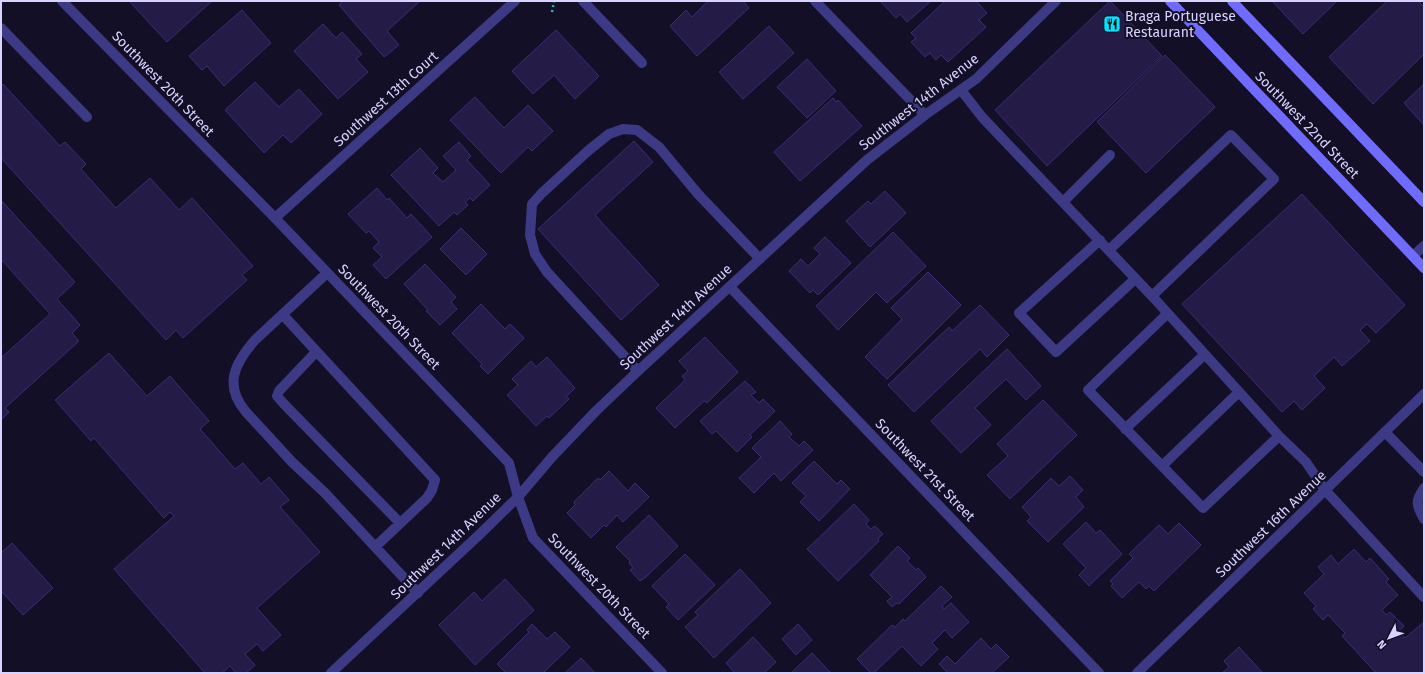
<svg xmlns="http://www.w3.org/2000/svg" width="1425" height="674" font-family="'Fira Sans',sans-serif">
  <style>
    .building { fill: #241b47; stroke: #3b2d73 }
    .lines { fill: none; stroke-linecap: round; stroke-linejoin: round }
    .path { stroke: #2fb8b0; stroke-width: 2.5; stroke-dasharray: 2 3; stroke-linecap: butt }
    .service { stroke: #3d3a85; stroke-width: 10 }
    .minor { stroke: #3d3a85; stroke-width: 10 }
    .secondary { stroke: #6f6bff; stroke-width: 10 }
    .labels { text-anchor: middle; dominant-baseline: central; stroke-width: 4; stroke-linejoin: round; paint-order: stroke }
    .poi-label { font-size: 14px; fill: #d9d4ff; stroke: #130f26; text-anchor: start }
    .street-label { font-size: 14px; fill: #d9d4ff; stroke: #130f26 }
  </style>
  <rect width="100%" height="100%" fill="#130f26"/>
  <path class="building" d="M129 1H212L167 42Z
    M343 1H418L419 2 387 31 399 45 384 57 339 5Z
    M708 1H743L749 8 697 56 670 26 686 10 692 17Z
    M880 1H931L907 22 900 14 896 18Z
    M945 1H976L987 13 979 20 986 27 948 62 941 55 936 60 930 53 925 57 911 42 916 38 911 33Z
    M1110 1 1162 56 1047 166 995 110Z
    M1272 1H1337L1303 34Z
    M1387 1H1418L1424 7V54L1373 104 1329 57Z
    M242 10 271 43 224 86 207 66 202 70 189 56Z
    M323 24 336 38 342 32 362 54 356 59 368 72 338 99 294 51Z
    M769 26 794 53 743 99 719 72Z
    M556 30 599 76 575 99 554 75 533 94 512 71Z
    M1165 55 1215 107 1146 173 1097 122Z
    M807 59 836 91 807 118 777 87Z
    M255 82 279 107 299 89 322 114 291 143 283 135 264 153 225 110Z
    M3 84 60 146 65 142 86 164 81 169 116 208 150 178 179 210 192 198 253 266 242 275 247 280 183 338 176 330 166 340 1 158V86Z
    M1424 84V125L1404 103Z
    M475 97 504 128 528 105 553 131 532 151 528 147 501 173 450 120Z
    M833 98 836 102 838 100 862 126 800 181 774 152Z
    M634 141 653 162 595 215 659 285 621 320 538 229Z
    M459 142 471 156 467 160 490 185 473 201 470 198 465 202 468 205 457 215 454 212 439 226 391 175 420 148 438 168 433 173 443 182 456 170 443 156Z
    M377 188 387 200 389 198 407 218 411 214 432 237 386 279 373 265 382 257 373 248 379 242 369 231 366 233 348 214Z
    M885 191 906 213 870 247 846 221 868 201 871 204Z
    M1302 194 1405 305 1376 333 1367 324 1360 330 1370 341 1342 366 1334 357 1314 376 1325 388 1302 410 1294 401 1282 412 1182 304Z
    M1 200 75 282 57 299 80 325 72 333 79 341 5 408 9 412 1 420V358L50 314 1 259Z
    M461 228 487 254 466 275 440 249Z
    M893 232 926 266 887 303 876 292 838 330 816 306Z
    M825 237 851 263 818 295 813 290 810 293 789 271 801 259 808 266 820 254 814 248Z
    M425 264 456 297 451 302 457 309 440 325 426 311 428 310 404 284Z
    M928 272 961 305 887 379 865 357 902 319 891 308Z
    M481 304 505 329 510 324 524 338 488 374 480 366 482 364 452 333Z
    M980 305 1009 335 987 357 980 349 914 412 888 385 949 327 952 331Z
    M705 337 738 372 707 403 704 401 675 428 656 408 685 380 682 376 688 371 679 361Z
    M1007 349 1041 386 1026 400 1006 379 975 408 991 425 961 453 931 421Z
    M109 353 147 396 170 376 209 421 200 429 235 469 243 463 261 484 269 477 289 500 280 507 320 552 257 608 281 635 263 651 257 644 245 654 255 665 246 673H236L230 666 222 673H205L114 569 174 516 170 512 164 518 94 438 91 441 55 400Z
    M547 357 575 388 566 397 569 399 549 418 547 416 536 426 507 395 518 385 512 379 531 361 536 367Z
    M745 381 756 392 751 395 759 403 763 399 775 411 750 435 752 437 737 452 716 431 712 434 700 421Z
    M1043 400 1077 435 1010 499 987 475 1008 456 997 444Z
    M780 421 792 434 789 437 799 446 804 441 813 450 781 481 774 473 754 493 739 478 761 457 752 448Z
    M814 461 837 484 841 480 850 489 819 521 800 502 806 496 792 483Z
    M609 471 628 491 635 483 649 497 623 522 617 515 606 527 604 525 591 538 567 513 575 505 574 502 598 478 600 480Z
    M1070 476 1083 490 1076 497 1084 507 1048 542 1027 521 1031 517 1022 507 1051 478 1059 486Z
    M854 504 869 520 866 524 871 529 875 526 883 534 878 539 879 541 838 581 807 549Z
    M649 515 678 546 646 577 640 581 630 570 633 568 629 563 630 561 616 547Z
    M1086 522 1096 533 1100 530 1122 554 1089 586 1079 575 1086 568 1063 544Z
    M1179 523 1201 545 1154 591 1149 586 1146 589 1139 582 1122 598 1111 586 1113 584 1110 581 1133 558 1129 554 1159 525 1168 534Z
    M12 543 53 588 23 615 1 591V553Z
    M898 546 910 558 907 561 916 570 918 568 926 577 899 604 897 603 892 607 887 601 892 597 870 575Z
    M1354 549 1366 562 1370 558 1389 579 1386 582 1398 595 1382 610 1386 615 1390 612 1404 626 1399 631 1405 638 1424 622V673H1376L1342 636 1345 633 1328 615 1323 620 1313 609 1316 606 1304 593 1324 574 1318 567 1331 555 1338 564Z
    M685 554 715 585 678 620 666 607 669 604 652 586Z
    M740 569 771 603 714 658 685 627 698 615 695 612Z
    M505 579 534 610 475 665 439 625 474 592 482 601Z
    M941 586 952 597 942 606 944 609 951 603 969 622 952 638 945 630 932 643 938 649 921 666 902 646 874 673H871L857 659 892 625 895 627 903 619 905 621Z
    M532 624 547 639 555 632 570 647 543 673H506L497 664 529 632 527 630Z
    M798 624 812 640 796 655 782 639Z
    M753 637 776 662 764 673H735L726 663Z
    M981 638 991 649 996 644 1009 657 992 673H948L939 664 947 656 955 664Z
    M1239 647 1263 673H1222L1229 667 1224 661Z
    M812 653 831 673H791Z
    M581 658 595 673H565Z"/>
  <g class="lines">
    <path class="path" d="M552 12 554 1"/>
    <path class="service" d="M1 28 87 117
      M961 90 982 117 1152 296 1279 436 1306 462 1325 490 1424 597
      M1063 202 1110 155
      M1100 240 1019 313 1056 352 1135 279
      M1109 250 1231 135 1274 179 1152 296
      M1413 256 1424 246
      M327 273 255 340C235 363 223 385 246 412L292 462 325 493 418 593
      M1167 314 1088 390 1203 508 1279 436
      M283 315 435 480 432 490 427 498 375 547
      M316 352 279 391 277 396 284 404 400 523
      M638 371 547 272 535 254 530 235 532 204 542 193 589 150 609 134 623 129 637 130 659 147 698 194 760 259
      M1125 429 1204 355
      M1385 432 1424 472
      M1162 466 1239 392
      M1424 488C1415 501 1416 505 1424 519"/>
    <path class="minor" d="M62 1 275 218 509 463 518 497 533 538 662 673
      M583 1 642 63
      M815 1 925 115
      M275 218 515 1
      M730 287 1099 673
      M331 673 479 535 518 497 552 457 596 411 638 371 867 160 925 115 976 79 1056 1
      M1137 673 1424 394"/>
    <path class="secondary" d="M1170 1 1424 268
      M1232 1 1424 202"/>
  </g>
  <defs>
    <g id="restaurant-square" transform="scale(0.9)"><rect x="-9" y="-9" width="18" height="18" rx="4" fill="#00e5ff" stroke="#130f26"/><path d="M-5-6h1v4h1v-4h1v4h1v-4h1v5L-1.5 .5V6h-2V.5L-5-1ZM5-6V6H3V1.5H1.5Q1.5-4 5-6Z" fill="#111"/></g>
  </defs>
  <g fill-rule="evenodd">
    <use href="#restaurant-square" x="1112" y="24"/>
  </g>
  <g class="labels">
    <g class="poi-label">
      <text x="1125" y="16">Braga Portuguese<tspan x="1125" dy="16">Restaurant</tspan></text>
    </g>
    <g class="street-label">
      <text transform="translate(163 84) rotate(46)">Southwest 20th Street</text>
      <text transform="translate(386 99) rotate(-42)">Southwest 13th Court</text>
      <text transform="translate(919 102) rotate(-38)">Southwest 14th Avenue</text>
      <text transform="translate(1307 125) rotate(46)">Southwest 22nd Street</text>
      <text transform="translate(389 317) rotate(46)">Southwest 20th Street</text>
      <text transform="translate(676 317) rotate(-43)">Southwest 14th Avenue</text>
      <text transform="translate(925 470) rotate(46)">Southwest 21st Street</text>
      <text transform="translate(1271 524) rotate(-44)">Southwest 16th Avenue</text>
      <text transform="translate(446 546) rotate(-44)">Southwest 14th Avenue</text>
      <text transform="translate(599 586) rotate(46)">Southwest 20th Street</text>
    </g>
  </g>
  <rect width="1425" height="674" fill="none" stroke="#d9d4ff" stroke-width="4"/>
  <g transform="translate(1389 638) rotate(228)" stroke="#130f26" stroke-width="3" paint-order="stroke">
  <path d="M0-3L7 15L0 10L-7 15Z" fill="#d9d4ff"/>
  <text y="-6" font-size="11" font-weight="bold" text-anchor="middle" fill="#d9d4ff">N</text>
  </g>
</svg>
